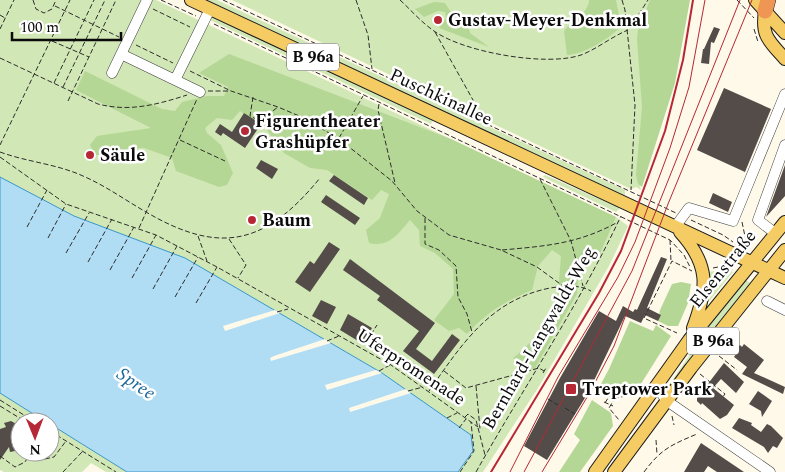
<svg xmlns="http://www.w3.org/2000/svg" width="785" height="472" font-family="Spectral,serif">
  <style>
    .green { fill: #d1e7b5 }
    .forest { fill: #b5d795 }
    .water { fill: #b0ddf4; stroke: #3996c9 }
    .pier { fill: #fef9e9 }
    .building { fill: #534c48 }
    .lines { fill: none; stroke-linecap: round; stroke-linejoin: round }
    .minor-casing { stroke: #3e3e3e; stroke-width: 11 }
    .major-casing { stroke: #1c1c1c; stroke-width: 14 }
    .highway-casing { stroke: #1c1c1c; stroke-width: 16 }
    .path { stroke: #2d2d2d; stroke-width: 1; stroke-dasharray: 5 2.5; stroke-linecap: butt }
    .minor { stroke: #fff; stroke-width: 10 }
    .major { stroke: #f5cb63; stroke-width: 12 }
    .highway { stroke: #f09655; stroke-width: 15 }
    .tram { stroke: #b62835; stroke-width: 1 }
    .rail { stroke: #b62835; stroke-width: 2 }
    .poi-dot { fill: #b62835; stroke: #fff; stroke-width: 2 }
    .labels { text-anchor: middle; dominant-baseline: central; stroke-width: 5; stroke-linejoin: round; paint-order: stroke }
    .shield { fill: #fff; stroke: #545454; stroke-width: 1 }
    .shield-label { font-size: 16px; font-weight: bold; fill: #0b0b0b }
    .poi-label { font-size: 18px; font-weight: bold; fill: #0b0b0b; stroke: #fff; text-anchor: start }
    .street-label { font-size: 18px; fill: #0b0b0b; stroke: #fff }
    .water-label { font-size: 19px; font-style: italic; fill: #196698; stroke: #fff }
  </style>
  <rect width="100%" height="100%" fill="#fef9e9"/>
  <path class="green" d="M0 0H156L616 217 628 226 609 266 538 388 483 472H458L473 451 461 429 382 373 185 258 74 216 0 177Z
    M203 0H217L625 190V196Z
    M232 0H672L638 178 641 190 636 187 631 189Z
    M213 16 433 120 431 124 210 20Z
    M545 175 620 208 616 212 543 177Z
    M727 269 733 272 706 305 708 272Z
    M743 279 751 283 667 388 689 356 694 343Z
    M0 393 46 422H20V452H50V424L127 472H106L91 463 82 472H4L0 470Z"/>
  <path class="forest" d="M589 0H616L621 27C608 39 585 54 567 55L564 31C571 21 589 13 589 0Z
    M650 0H690L675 83 642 187 638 184 636 175 642 107 637 39 638 30Z
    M434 2 445 3 454 17 468 22 470 33 489 47 439 28 446 18 445 12 438 11 424 17 415 9Z
    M229 54 451 139 616 217 598 258 579 267 577 294 534 370 513 358C522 352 527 343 537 338L542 340 552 333 547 327 551 309 558 293 561 256 552 250 538 266 532 290C504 302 488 311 467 334L459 328 449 331 434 320 454 294 453 269 435 253 420 246 419 230 410 220C399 233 389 248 369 243L366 230 380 218 389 194 381 190 372 200 327 170 310 168 284 153 266 129 240 111 232 120 217 118 205 128 207 133 221 145 233 173 227 185 219 187 176 171 172 158 144 148 129 149 118 154 95 155 90 145 97 136 151 128 76 90 85 71 162 109 175 111 182 102 207 96H224L228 87 199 73Z
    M681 282 691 284 688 303 678 326H668L658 321 660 310 672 284Z
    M630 321 653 331 656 325 671 336 639 387 627 389 615 383 607 396 602 393 600 397 595 395 609 369Z
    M592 400 611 413 613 426 580 472H559L580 440 574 434Z"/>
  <path class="water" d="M0 177 74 216 185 258 382 373 471 435 473 451 458 472H127L50 424V422H46L0 393Z"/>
  <path class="pier" d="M275 310 280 313 225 331 223 326Z
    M325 339 331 343 271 361 270 358 274 356Z
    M376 370 382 373 327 390 325 385Z
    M406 389 411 393 350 412 349 408Z"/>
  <path class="building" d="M714 27 720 29 714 43 711 42 709 64 701 63 703 49H704Z
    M724 88 771 109 745 172 697 150Z
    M244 113 261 124 245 148 223 133 221 136 215 132 220 124 232 132Z
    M261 160 278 169 272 179 256 168Z
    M785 165V196L766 217Z
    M334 175 368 198 364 205 329 181Z
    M713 193 732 202 728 212 709 203Z
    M326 195 360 218 355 225 321 202Z
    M329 242 340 249 310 292 295 282 310 261 314 264Z
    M661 257 667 259 647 308 661 315 658 321 645 315 641 323 625 316 588 393 547 460 524 446 560 378 599 311 616 321 623 306 633 312 635 309 637 310Z
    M350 259 435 323 416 349 432 361 452 334 460 340 434 374 403 351 419 331 377 300 380 296 343 270Z
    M321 300 336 307 327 324 312 316Z
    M348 314 372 328 363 344 340 330Z
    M744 344 764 360 754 373 785 387 783 394 742 374 747 367 734 357 736 354 734 352 740 345 742 347Z
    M724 363 744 382 736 393 721 379 713 388 734 405 727 415 720 419 702 403 701 405 697 401V398Z
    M758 391 772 401 762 417 761 411 749 404Z
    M739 418 752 423 751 425 761 432 767 424 771 426 783 438 777 448 773 446 768 453 764 447 732 428Z
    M11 421 20 426V450L10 452 9 447 0 460V429L6 427 4 423Z
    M701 443 744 472H717L708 466 704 472H684Z"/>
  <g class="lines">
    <g class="minor-casing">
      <path id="minor" d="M121 54 200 92
        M112 73 147 0
        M175 80 210 9
        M675 227 689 208 733 221 785 94
        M775 233 758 220 785 145
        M767 301 785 310
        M660 381 662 394 667 401 770 472"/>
    </g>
    <g class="major-casing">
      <path id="major" d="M191 0 785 278
        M755 0 785 33
        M765 11C761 36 769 41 785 59
        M680 232C710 265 708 288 693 328
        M595 472 689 340 785 222
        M614 472 691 368 785 250"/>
    </g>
    <g class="highway-casing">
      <path id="highway" d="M765 11 768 0"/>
    </g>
    <path class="path" d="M33 0 36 9 44 13 52 9 56 0
      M161 0 196 16
      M223 0 676 213
      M356 0 368 35 372 69
      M400 0C411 10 421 22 434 31 463 52 546 67 581 55 597 49 611 37 628 30
      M622 0 625 10 635 105 631 190
      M737 0 754 18
      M55 6 119 37
      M153 9 190 27
      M0 15 5 18
      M214 24 670 240 684 255 690 267
      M628 24 635 20 648 0
      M0 29 14 0
      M754 29 758 42
      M435 32 473 100 480 119
      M52 41 89 57
      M136 45 173 63
      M0 58 98 104C129 112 156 105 187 95
      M190 71 231 91 278 107 304 118 339 139 392 181 417 211 449 235 501 250 537 267 563 286
      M54 83 94 0
      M63 87 105 0
      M208 91H229
      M253 97 250 116 256 119 266 116 278 107
      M68 101 116 0
      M379 104 378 110 395 183
      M339 138 363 96
      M180 140 225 161
      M0 145 70 0
      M0 152C27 162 57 164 83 176 106 186 125 200 146 212 221 256 266 244 320 178
      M0 157 66 204 156 235 217 267 391 365 478 427
      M540 179 571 241 583 286
      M425 218V244L439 250 456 266 458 297 467 314 472 332
      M691 220 723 235 733 242
      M742 222 747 246
      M27 227 47 190
      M139 228 197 99
      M198 236 207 261
      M48 238 66 204
      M229 239 246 265 238 278
      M670 240 671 261
      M502 250C546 246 578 244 618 222
      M66 253 89 213
      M88 262 112 219
      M713 268 723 266 733 269
      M110 270 134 227
      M132 278 156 235
      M153 289 177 246
      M175 297 198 257
      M196 303 217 267
      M277 312 288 309
      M644 318 672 261 692 271
      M646 319 677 333
      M327 341 339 336
      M367 341 377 325
      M719 356 737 370
      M379 371 390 365
      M444 371 466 388 539 368 544 371
      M543 373 546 368
      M700 374 725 394 722 398
      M476 386 480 429
      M408 391 423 387
      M429 391C462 344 490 300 550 288 564 286 578 284 591 291
      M548 399 558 405
      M614 399 639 392
      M0 400 35 422
      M604 402 613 406
      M605 403 616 385 621 388 609 408 619 420
      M0 406 26 422
      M565 408 575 414
      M672 416 674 425
      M465 417 468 414 476 420 485 455
      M447 418 457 413
      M459 428 466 419
      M50 431 116 472
      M656 440 657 454
      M0 456 15 467 25 462 31 452
      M45 459 54 457 66 441
      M63 472 82 452
      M460 472 474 451 471 422
      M476 472C524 387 579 305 621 216
      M644 472C661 449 671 445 697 434"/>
    <use href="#minor" class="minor"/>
    <use href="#major" class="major"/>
    <use href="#highway" class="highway"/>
    <path class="tram" d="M510 472 558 377 618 277 635 242 670 148 689 87 705 0
      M524 472 632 271 740 0
      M542 472 589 394 614 346 668 204 752 0"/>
    <path class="rail" d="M491 472 599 293 621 251 665 131 683 60 693 0"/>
  </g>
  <g class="poi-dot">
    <circle cx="438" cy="20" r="5"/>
    <circle cx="245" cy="131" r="5"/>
    <circle cx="90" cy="155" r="5"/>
    <circle cx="252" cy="220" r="5"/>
    <rect x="565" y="383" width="12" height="12" rx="2.5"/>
  </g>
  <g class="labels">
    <g class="shield">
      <rect x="287" y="43.5" width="52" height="27" rx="4"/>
      <rect x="687" y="327.5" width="52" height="27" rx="4"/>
    </g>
    <g class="shield-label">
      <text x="313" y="57">B 96a</text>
      <text x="713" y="341">B 96a</text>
    </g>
    <g class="poi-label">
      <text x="448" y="20">Gustav-Meyer-Denkmal</text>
      <text x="255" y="121">Figurentheater<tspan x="255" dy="21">Grashüpfer</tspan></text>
      <text x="100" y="155">Säule</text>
      <text x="262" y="220">Baum</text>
      <text x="582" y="389">Treptower Park</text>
    </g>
    <g class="street-label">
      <text transform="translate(441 97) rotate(25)">Puschkinallee</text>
      <text transform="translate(723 269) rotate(-51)">Elsenstraße</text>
      <text transform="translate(539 338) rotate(-60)">Bernhard-Langwaldt-Weg</text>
      <text transform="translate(411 367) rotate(33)">Uferpromenade</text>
    </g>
    <g class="water-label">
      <text transform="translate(136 384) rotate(34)">Spree</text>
    </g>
  </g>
  <g transform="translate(35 437) rotate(179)"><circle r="24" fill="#ffffff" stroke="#9d9d9d"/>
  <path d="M0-4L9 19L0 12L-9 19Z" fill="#b62835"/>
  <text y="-8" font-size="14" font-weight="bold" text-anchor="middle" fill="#0b0b0b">N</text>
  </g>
  <path d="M12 32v8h109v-8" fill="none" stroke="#0b0b0b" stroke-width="2.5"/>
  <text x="20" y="32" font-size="15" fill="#0b0b0b" stroke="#ffffff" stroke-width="4" paint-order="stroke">100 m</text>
</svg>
